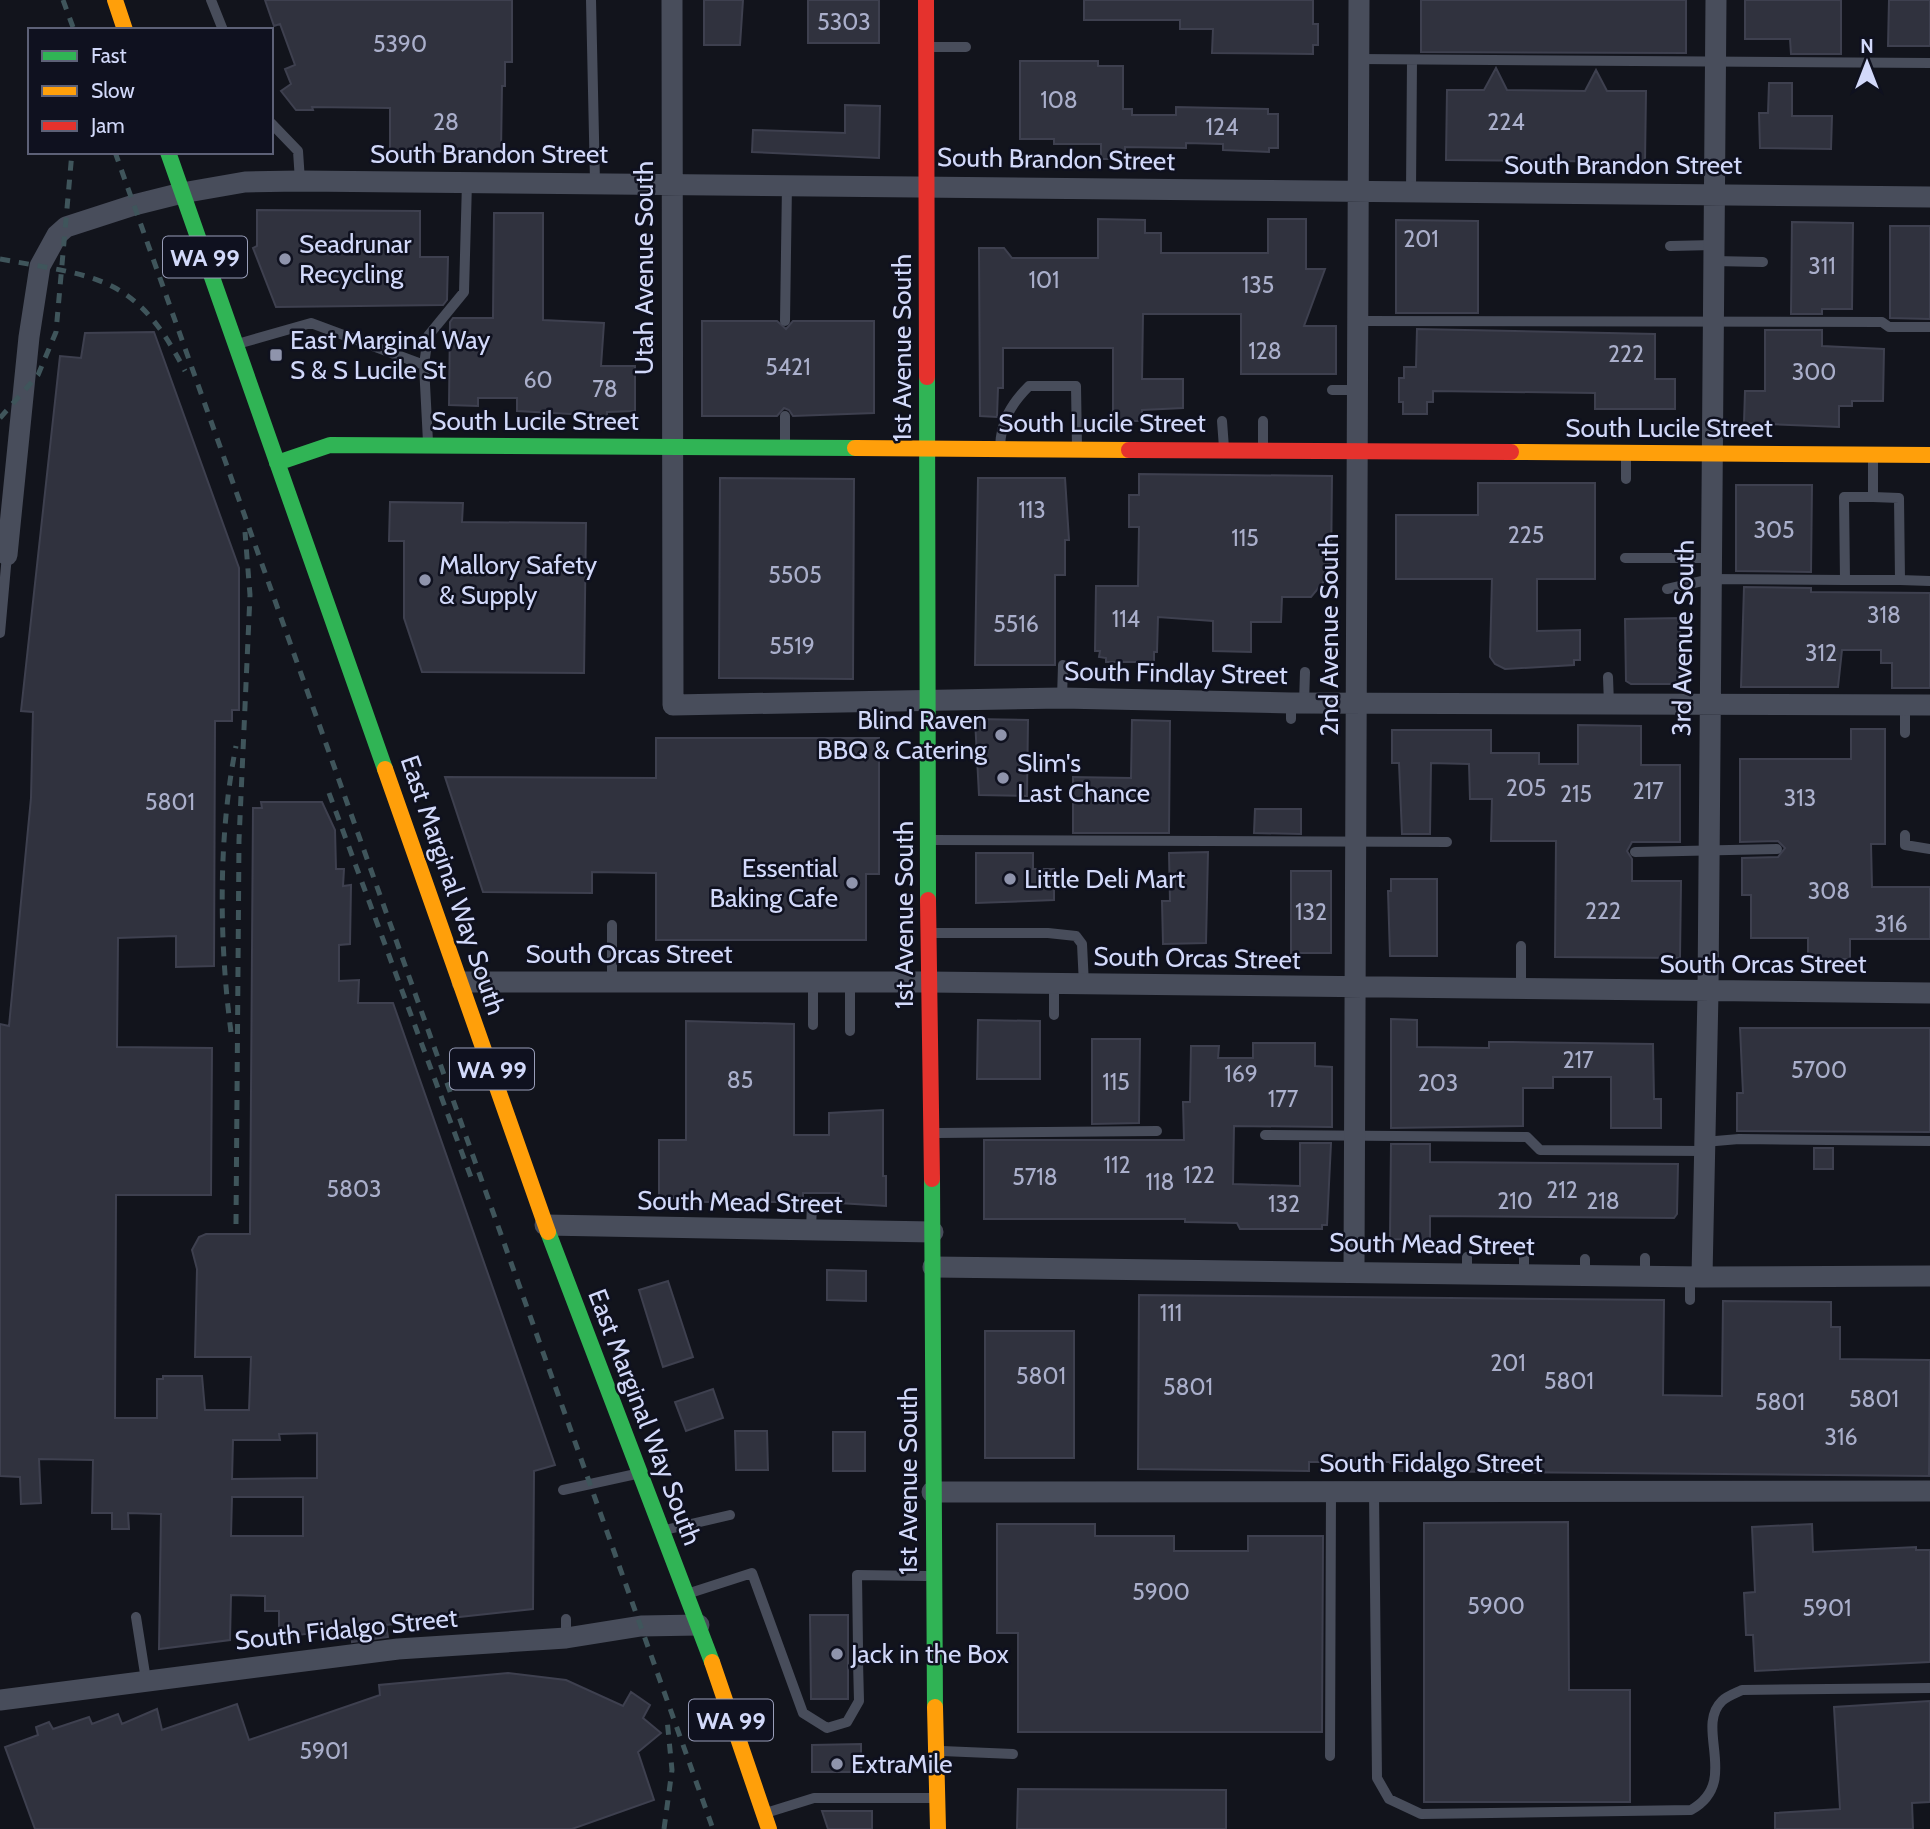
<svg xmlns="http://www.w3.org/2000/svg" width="1930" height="1829" font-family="Cabin,sans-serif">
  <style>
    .building { fill: #30323e; stroke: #3e404f; stroke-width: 2; fill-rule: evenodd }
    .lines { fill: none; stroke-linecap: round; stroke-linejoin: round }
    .lane { stroke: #484d5b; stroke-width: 10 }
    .street { stroke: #484d5b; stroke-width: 21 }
    .fast { stroke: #30b455; stroke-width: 16 }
    .slow { stroke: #ff9f0a; stroke-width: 16 }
    .jam { stroke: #e5322d; stroke-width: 16 }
    .rail { stroke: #3f555b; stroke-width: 5; stroke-dasharray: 10 9; stroke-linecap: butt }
    .poi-dot { fill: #8f94ac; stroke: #0f111f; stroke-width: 2.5 }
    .labels { text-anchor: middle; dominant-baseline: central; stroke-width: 5; stroke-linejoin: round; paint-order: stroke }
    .number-label { font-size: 23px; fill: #aaafcb }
    .shield { fill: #0f111f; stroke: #989db8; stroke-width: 2 }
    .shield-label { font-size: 24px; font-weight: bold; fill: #d2d9fa }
    .street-label { font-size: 26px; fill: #d2d9fa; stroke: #0f111f }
    .poi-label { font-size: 26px; fill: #d2d9fa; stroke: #0f111f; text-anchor: start }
  </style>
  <rect width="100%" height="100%" fill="#12141c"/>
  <path class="building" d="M265 0H512V62H505V86H502L501 152 390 151V108L312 107 313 110H296L281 91 291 84 285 69 295 65 280 24 274 26Z
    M704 0H743L740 45H704Z
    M808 0H879V43H808Z
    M1084 0H1313V24H1318V45H1313V54L1212 53 1213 29H1180V20H1084Z
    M1421 0H1686V53L1421 52Z
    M1745 0H1841V54H1791L1790 39H1745Z
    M1889 0H1930V46H1888Z
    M1020 61H1098V66H1123V109H1132V115H1176V107L1268 109V114H1278V148H1269V152L1223 150V144L1186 143V148L1125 147V152H1118V159H1101V144H1054V139H1020Z
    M1496 68 1507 90 1585 91 1596 70 1607 91H1646L1645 162 1446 160 1447 90H1484Z
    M1769 83H1792V116H1832L1831 149 1760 148 1759 113H1768Z
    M845 105 880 106 879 158 752 152 753 130 845 133Z
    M257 210 420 211V257H448L447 300 443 305 276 307 253 248 257 246Z
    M494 213H543V320L604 323 601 366H635V411L607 412V416L517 411V398H478V406L449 405 450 322 453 318H493Z
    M1098 219 1145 220V233H1161V253H1268V219H1306V269H1325L1304 326H1336V374H1241V314H1143L1142 379H1183V408L1142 410V421H1117V414H1113V348H1003V388H998L997 417 980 416 979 248H1004L1012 258H1098Z
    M1396 220 1478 221V313H1396Z
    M1792 222 1853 223 1852 309H1822V314H1791Z
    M1890 226H1930V319L1890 318Z
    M702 321H777L786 329 793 321H874V413L793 416 789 410 784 408 777 416H702Z
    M1417 329 1655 334V379H1675V409H1595V393L1433 391V402H1427V414H1403V402H1399V378H1404V367H1416Z
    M1765 330H1822V346L1884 349 1883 401H1852V406H1839V427L1744 423 1745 391H1765Z
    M154 332 239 568V710H232V721H215L214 966 176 967V936L118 938 117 1047 212 1048 211 1195H116L115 1418H157V1379H163V1376H202L205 1410H249L251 1357H195L197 1269 192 1250 199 1237 206 1234H250L253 808H262L261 802H322L335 830 336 869H344L343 886 351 885 350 944 339 945V981L359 980 358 1003H393L555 1465 534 1471 533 1609 386 1625 388 1637 352 1642 351 1629 279 1637V1611H265V1596L231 1595 230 1640 159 1649 161 1514 128 1513 129 1529H112V1513H92L93 1460 39 1459 41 1503 21 1504 20 1477 0 1476V1024L9 1026 31 798 33 712 21 711 60 356 81 358 85 333ZM317 1433V1478L232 1479 233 1440H280L279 1434ZM232 1497H303V1536H231Z
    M1139 474 1332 476 1331 573 1311 597H1282L1281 622H1251V652L1213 651V621L1158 617 1157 652H1154V662H1106V658L1099 657 1100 651H1095L1096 586H1138L1139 527H1129V495H1139Z
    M720 478 854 479 853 679 719 678Z
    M978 478H1065L1069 540H1065V575H1055V665H975Z
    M1478 483H1595V579H1537V631L1580 630V660H1574V665L1505 669 1495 664 1490 657 1492 579H1396V515H1478Z
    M1736 485H1812L1811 572 1736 571Z
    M390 502 463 503 462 522 586 523 584 673 422 672 404 618V541H389Z
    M1744 587 1811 588V592L1930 593V688H1892V663H1881V650H1842L1838 687H1741Z
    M1680 618V678L1676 684H1631L1626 681 1625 619Z
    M975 719 1028 720 1027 796 979 795Z
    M1132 720 1170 721 1169 833H1073V777L1131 778Z
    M1578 725 1641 726V765H1680V842H1632L1627 851 1632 859V881H1681L1680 958 1555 957 1556 841H1491L1492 799H1470L1469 764 1431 763 1430 834H1402L1399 763H1392V730H1491V753H1539V764H1578Z
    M1851 729H1885V844H1871L1872 887H1930V939H1850V959H1808V938H1751V895H1742V858L1778 857 1785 848 1778 841 1740 842V759H1851Z
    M656 738H879V874H866V940H656V873L592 872V893L483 892 445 777 656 778Z
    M1255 809H1301V834L1254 833Z
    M1208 852 1206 943 1163 944 1162 901H1170L1169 853Z
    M976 853H1033V869H1054V900L976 903Z
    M1291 871H1331V953H1291Z
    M1391 879H1437V956H1390L1388 891H1391Z
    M1391 1019 1417 1020V1047L1489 1048V1042H1512L1653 1044 1654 1099H1661V1128H1611V1077H1553V1088H1523V1126L1391 1128Z
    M978 1020 1040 1021V1079H977Z
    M686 1021 794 1024V1135H829V1113L883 1110V1176H886V1206L839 1203V1193H803V1202H686V1198H659V1140H686Z
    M1740 1028H1930V1132L1737 1131V1093H1743Z
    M1092 1039H1140L1139 1123 1092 1124Z
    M1253 1043H1315V1066L1332 1067V1127L1234 1126 1233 1184 1300 1186V1143H1331L1327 1225H1322V1229H1240L1237 1223 1185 1222V1219H984V1140H1184L1183 1102H1190L1191 1046H1219L1218 1058H1253Z
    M1391 1144H1430V1162L1678 1164 1677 1214 1674 1218 1430 1216V1240L1390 1239Z
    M1814 1148H1833V1169H1814Z
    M827 1270 866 1271V1301L827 1300Z
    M668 1281 693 1357 663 1367 639 1290Z
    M1139 1295 1664 1300 1663 1395 1722 1396 1723 1301 1831 1302V1327H1840V1359L1930 1360 1929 1476 1400 1471 1389 1462H1309V1471L1138 1469Z
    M985 1331H1074V1458H985Z
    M713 1389 723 1418 686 1431 675 1402Z
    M735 1431H767L768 1470H736Z
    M833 1432H865V1471H833Z
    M1568 1522 1569 1690H1630V1802H1424V1523Z
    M997 1524H1095V1536H1174V1551H1248V1536H1323L1322 1732H1018V1633H997Z
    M1812 1524 1813 1552 1916 1547V1550H1930V1662L1755 1671 1753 1635H1746L1744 1593 1755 1592 1752 1527Z
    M810 1615H848V1699H811Z
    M508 1673 566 1680 623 1706 631 1692 650 1705 643 1718 661 1733 638 1752 654 1800 572 1829H35L5 1747 38 1735 36 1727 49 1722 53 1729 89 1717 92 1724 118 1714 122 1724 157 1709 162 1730 237 1704 249 1740 380 1695 379 1685Z
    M1930 1701V1802L1912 1803 1913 1829H1775V1813L1840 1809 1834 1707Z
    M861 1744V1772H812V1745Z
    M1018 1789 1226 1790V1829H1017Z
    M822 1811H872V1829H828Z"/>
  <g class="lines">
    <path class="lane" d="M211 0 223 30
      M591 0 595 182
      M930 47H966
      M1359 59 1930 63
      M271 123 298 151 300 181
      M1411 192 1412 60
      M1670 246 1714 245
      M1714 261 1763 262
      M785 321 787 184
      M1358 321 1882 322 1889 327H1930
      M241 343 311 323 424 365 428 442
      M424 365 428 336 464 292 467 182
      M1332 390H1358
      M785 416V445
      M1222 421 1224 448
      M1263 421V449
      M1000 447C1001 421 1011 404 1029 386H1076L1077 447
      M1873 456V497H1844L1845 580H1900L1899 498 1873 497
      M1626 479V454
      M1625 558H1712
      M1900 580 1930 581
      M1667 589 1711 579 1845 580
      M0 633 7 555
      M1608 677 1609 704
      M1062 698 1063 665
      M1291 703V719
      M1304 703 1305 672
      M1905 705V733
      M1905 835V845L1930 849
      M931 840 1447 842
      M1635 852 1777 849
      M612 925V982
      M931 933H1048L1076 936 1082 944 1084 985
      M1054 984V1015
      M1521 991V946
      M813 1025V982
      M850 1031V982
      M937 1133 1157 1131
      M1265 1135 1527 1137 1540 1150 1704 1151
      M1704 1142 1739 1139 1930 1141
      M811 1231 812 1202
      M1467 1257V1273
      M1524 1257V1274
      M1585 1259V1275
      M1645 1276V1258
      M1690 1300V1276
      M563 1490 636 1474
      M1374 1491 1377 1778 1389 1799 1421 1814 1691 1810C1741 1782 1694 1728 1722 1701 1727 1696 1736 1693 1742 1690L1930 1688
      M669 1529 730 1515
      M693 1592 752 1573 803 1713 827 1728 847 1722 859 1701 858 1661
      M136 1617 146 1680
      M566 1619V1638
      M858 1648 857 1575 926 1576
      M942 1751 1013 1754
      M1330 1756 1331 1492
      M769 1812 814 1798H933"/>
    <path class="street" d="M672 0 673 705 1062 698 1291 703 1930 705
      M7 555 29 337 40 266 57 235 66 227 134 205 182 193 245 182 300 181 1930 197
      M462 982H928L1930 993
      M545 1225 933 1232
      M933 1267 1702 1277 1930 1276
      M1354 1271 1359 0
      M1702 1277 1708 993 1716 0
      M932 1492 1930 1491
      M0 1700 398 1649 566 1638 641 1626 699 1625"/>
    <path class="fast" d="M168 152 385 769
      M927 377 928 900
      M277 463 330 445 855 448
      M932 1179 935 1707
      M548 1232 712 1662"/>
    <path class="slow" d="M115 0 125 30
      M855 448 1129 450
      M1511 452 1930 455
      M385 769 548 1232
      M712 1662 769 1829
      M935 1707 938 1829"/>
    <path class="jam" d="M926 0 927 377
      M1129 450 1511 452
      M928 900 932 1179"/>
    <path class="rail" d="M63 0 74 30
      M115 152 713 1829
      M0 259C98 277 136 275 185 371
      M0 418 38 375 56 332 72 152
      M329 793 472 1180
      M231 1032C219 942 218 836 236 746
      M236 1224 239 840 250 595 245 532
      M664 1829 672 1770 667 1719"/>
  </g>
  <g class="poi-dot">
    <circle cx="285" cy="259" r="7"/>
    <rect x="269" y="348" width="14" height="14" rx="3.5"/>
    <circle cx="425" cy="580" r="7"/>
    <circle cx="1001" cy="735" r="7"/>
    <circle cx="1003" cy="778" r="7"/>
    <circle cx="1010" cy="879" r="7"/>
    <circle cx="852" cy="883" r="7"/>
    <circle cx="837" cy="1654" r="7"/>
    <circle cx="837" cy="1764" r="7"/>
  </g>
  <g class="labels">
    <g class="number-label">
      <text x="844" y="22">5303</text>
      <text x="400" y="44">5390</text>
      <text x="1059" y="100">108</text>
      <text x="446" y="122">28</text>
      <text x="1506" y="122">224</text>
      <text x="1222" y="127">124</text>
      <text x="1421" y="239">201</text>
      <text x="1822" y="266">311</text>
      <text x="1044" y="280">101</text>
      <text x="1258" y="285">135</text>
      <text x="1265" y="351">128</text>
      <text x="1626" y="354">222</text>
      <text x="788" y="367">5421</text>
      <text x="1814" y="372">300</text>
      <text x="538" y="380">60</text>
      <text x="605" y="389">78</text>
      <text x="1032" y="510">113</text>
      <text x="1774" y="530">305</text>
      <text x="1526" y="535">225</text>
      <text x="1245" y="538">115</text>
      <text x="795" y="575">5505</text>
      <text x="1884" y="615">318</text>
      <text x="1126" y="619">114</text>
      <text x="1016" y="624">5516</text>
      <text x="792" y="646">5519</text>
      <text x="1821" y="653">312</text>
      <text x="1526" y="788">205</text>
      <text x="1648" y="791">217</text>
      <text x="1576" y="794">215</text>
      <text x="1800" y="798">313</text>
      <text x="170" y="802">5801</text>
      <text x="1829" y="891">308</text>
      <text x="1603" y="911">222</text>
      <text x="1311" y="912">132</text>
      <text x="1891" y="924">316</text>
      <text x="1578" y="1060">217</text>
      <text x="1819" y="1070">5700</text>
      <text x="1241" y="1074">169</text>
      <text x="740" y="1080">85</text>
      <text x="1116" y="1082">115</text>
      <text x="1438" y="1083">203</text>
      <text x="1283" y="1099">177</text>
      <text x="1117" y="1165">112</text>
      <text x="1199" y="1175">122</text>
      <text x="1035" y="1177">5718</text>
      <text x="1160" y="1182">118</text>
      <text x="354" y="1189">5803</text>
      <text x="1562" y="1190">212</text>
      <text x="1515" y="1201">210</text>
      <text x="1603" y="1201">218</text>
      <text x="1284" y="1204">132</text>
      <text x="1171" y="1313">111</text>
      <text x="1508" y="1363">201</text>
      <text x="1041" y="1376">5801</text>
      <text x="1569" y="1381">5801</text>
      <text x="1188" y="1387">5801</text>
      <text x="1874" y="1399">5801</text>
      <text x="1780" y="1402">5801</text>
      <text x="1841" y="1437">316</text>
      <text x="1161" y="1592">5900</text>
      <text x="1496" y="1606">5900</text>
      <text x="1827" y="1608">5901</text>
      <text x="324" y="1751">5901</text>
    </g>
    <g class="shield">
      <rect x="163" y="236.5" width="84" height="41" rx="5"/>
      <rect x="450" y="1048.5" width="84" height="41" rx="5"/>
      <rect x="689" y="1699.5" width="84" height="41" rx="5"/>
    </g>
    <g class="shield-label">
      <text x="205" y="257">WA 99</text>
      <text x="492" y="1069">WA 99</text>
      <text x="731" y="1720">WA 99</text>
    </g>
    <g class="street-label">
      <text x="489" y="154">South Brandon Street</text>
      <text transform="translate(1056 159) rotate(1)">South Brandon Street</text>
      <text x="1623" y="165">South Brandon Street</text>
      <text transform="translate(644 268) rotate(-90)">Utah Avenue South</text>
      <text transform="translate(902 348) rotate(-90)">1st Avenue South</text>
      <text x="535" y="421">South Lucile Street</text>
      <text x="1102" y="423">South Lucile Street</text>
      <text x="1669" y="428">South Lucile Street</text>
      <text transform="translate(1329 635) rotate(-90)">2nd Avenue South</text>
      <text transform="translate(1683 638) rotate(-89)">3rd Avenue South</text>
      <text transform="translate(1176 673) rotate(1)">South Findlay Street</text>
      <text transform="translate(453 885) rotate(71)">East Marginal Way South</text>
      <text transform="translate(904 915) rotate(-90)">1st Avenue South</text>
      <text x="629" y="954">South Orcas Street</text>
      <text transform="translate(1197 958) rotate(1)">South Orcas Street</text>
      <text x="1763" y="964">South Orcas Street</text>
      <text transform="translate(740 1202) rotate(1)">South Mead Street</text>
      <text transform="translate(1432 1244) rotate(1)">South Mead Street</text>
      <text transform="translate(645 1417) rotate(69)">East Marginal Way South</text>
      <text x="1431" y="1463">South Fidalgo Street</text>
      <text transform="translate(908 1481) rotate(-90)">1st Avenue South</text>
      <text transform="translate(346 1629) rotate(-6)">South Fidalgo Street</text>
    </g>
    <g class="poi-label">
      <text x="299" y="244">Seadrunar<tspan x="299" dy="30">Recycling</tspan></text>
      <text x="290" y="340">East Marginal Way<tspan x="290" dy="30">S &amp; S Lucile St</tspan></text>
      <text x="439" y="565">Mallory Safety<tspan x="439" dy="30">&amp; Supply</tspan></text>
      <text x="987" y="720" text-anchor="end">Blind Raven<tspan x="987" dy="30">BBQ &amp; Catering</tspan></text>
      <text x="1017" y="763">Slim's<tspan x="1017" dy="30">Last Chance</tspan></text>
      <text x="838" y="868" text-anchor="end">Essential<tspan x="838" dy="30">Baking Cafe</tspan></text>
      <text x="1024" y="879">Little Deli Mart</text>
      <text x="851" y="1654">Jack in the Box</text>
      <text x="851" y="1764">ExtraMile</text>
    </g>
  </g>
  <rect x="28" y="28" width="245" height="126" fill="#0f111f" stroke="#5d6177" stroke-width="2"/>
  <rect x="42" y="51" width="35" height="10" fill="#30b455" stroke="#5d6177" stroke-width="2"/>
  <text x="91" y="63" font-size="21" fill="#d2d9fa">Fast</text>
  <rect x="42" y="86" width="35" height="10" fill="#ff9f0a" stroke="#5d6177" stroke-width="2"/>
  <text x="91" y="98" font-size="21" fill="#d2d9fa">Slow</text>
  <rect x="42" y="121" width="35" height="10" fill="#e5322d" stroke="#5d6177" stroke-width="2"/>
  <text x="91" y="133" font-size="21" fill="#d2d9fa">Jam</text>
  <g transform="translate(1867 63)" stroke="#0f111f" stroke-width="5" paint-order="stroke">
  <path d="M0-5L12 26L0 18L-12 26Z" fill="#d2d9fa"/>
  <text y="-10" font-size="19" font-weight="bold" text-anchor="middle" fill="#d2d9fa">N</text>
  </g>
</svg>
